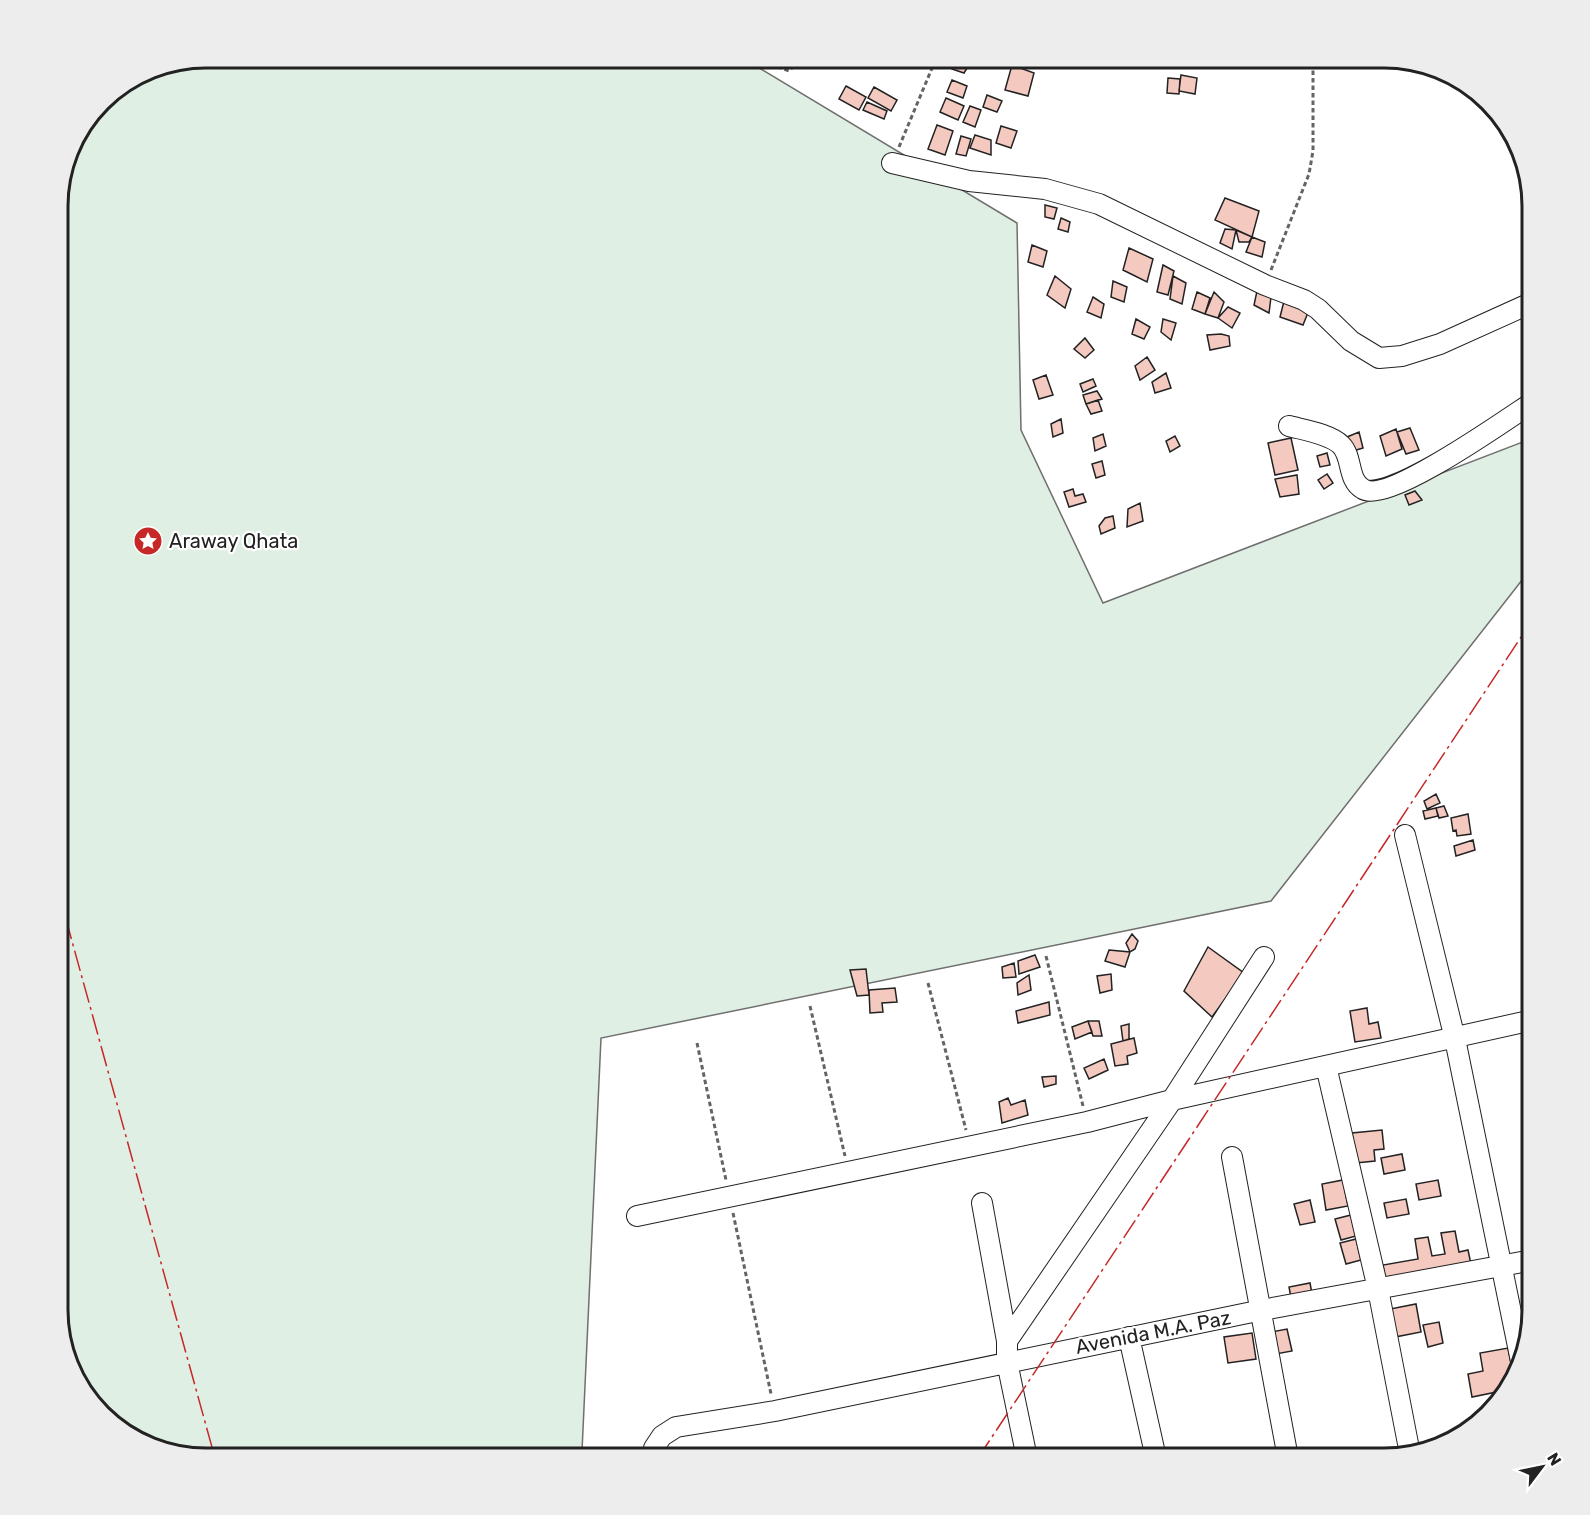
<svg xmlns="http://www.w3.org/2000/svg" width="1590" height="1515" font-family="Rubik,sans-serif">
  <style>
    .green { fill: #e0efe3; stroke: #6f6f6f; stroke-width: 1.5 }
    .building { fill: #f3c9c0; stroke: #222; stroke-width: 1.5 }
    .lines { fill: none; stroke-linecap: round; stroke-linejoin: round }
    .minor-casing { stroke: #222; stroke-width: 22 }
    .path { stroke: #646464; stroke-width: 3; stroke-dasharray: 4.5 3; stroke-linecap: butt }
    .minor { stroke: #fff; stroke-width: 20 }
    .power { stroke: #c62828; stroke-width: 1.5; stroke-dasharray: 21 4.5 3 4.5; stroke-linecap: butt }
    .labels { text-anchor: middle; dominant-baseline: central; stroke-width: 4.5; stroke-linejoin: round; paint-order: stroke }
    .poi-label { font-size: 20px; fill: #222; stroke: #fff; text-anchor: start }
    .street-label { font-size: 20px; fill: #222; stroke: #fff }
    .rim { fill: none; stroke: #222; stroke-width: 3 }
  </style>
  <rect width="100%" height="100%" fill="#fff"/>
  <path class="green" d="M206 57H741L1017 223 1021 430 1103 603 1533 438V566L1271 901 601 1038 582 1451 587 1458H205L148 1447 100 1414 68 1367 57 1319V195L72 140 107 94 149 68Z"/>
  <path class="building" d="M956 57 972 60 964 73 952 69Z
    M1008 57H1037L1034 66Z
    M1012 65 1034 73 1028 96 1005 90Z
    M1181 75 1197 78 1195 94 1179 91Z
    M1168 78 1180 79 1179 94 1167 93Z
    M952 80 967 86 963 98 947 92Z
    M846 86 866 97 859 110 839 99Z
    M874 87 897 100 891 111 868 98Z
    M987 95 1002 101 997 112 983 107Z
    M946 98 964 106 958 120 940 112Z
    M867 102 887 111 884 119 863 110Z
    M970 106 981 110 975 127 963 122Z
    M937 125 953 131 945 155 928 149Z
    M1001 126 1017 131 1011 148 996 143Z
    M975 135 991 140V155L970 148Z
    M961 136 971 139 966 156 956 154Z
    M1225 198 1259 211 1252 237 1215 220Z
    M1045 205 1057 208 1054 219 1045 217Z
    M1061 218 1070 222 1068 232 1058 229Z
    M1225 229 1236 230 1232 249 1220 243Z
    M1236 230 1252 237 1249 242H1239Z
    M1252 237 1265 242 1262 257 1246 252Z
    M1032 245 1047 251 1043 267 1028 262Z
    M1129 248 1153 259 1147 282 1123 270Z
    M1163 265 1174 271 1168 295 1157 292Z
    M1055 276 1071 289 1065 308 1047 295Z
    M1173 276 1186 283 1182 304 1170 299Z
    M1113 281 1127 287 1124 302 1111 297Z
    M1257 291 1271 297 1269 313 1254 305Z
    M1197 292 1210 298 1205 314 1192 309Z
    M1214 292 1224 302 1218 318 1205 314Z
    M1093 297 1104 304 1101 318 1087 312Z
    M1284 301 1309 310 1303 325 1280 317Z
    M1228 307 1240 313 1232 328 1218 318Z
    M1136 319 1150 327 1144 339 1132 334Z
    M1163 319 1176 323 1171 340 1161 332Z
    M1221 334 1229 336 1230 346 1210 350 1207 335Z
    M1085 338 1094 350 1085 358 1074 349Z
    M1147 357 1155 370 1140 380 1135 366Z
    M1166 373 1171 388 1155 393 1152 382Z
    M1046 375 1053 395 1039 399 1033 380Z
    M1093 379 1096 386 1083 392 1080 384Z
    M1097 391 1102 399 1086 404 1083 395Z
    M1098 400 1102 411 1091 414 1086 404Z
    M1061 419 1063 433 1053 437 1051 424Z
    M1410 428 1419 450 1406 454 1397 432Z
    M1396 429 1402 449 1386 456 1380 436Z
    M1359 432 1363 448 1353 451 1347 437Z
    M1103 434 1106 446 1095 451 1093 438Z
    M1175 436 1180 446 1170 452 1166 441Z
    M1291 438 1298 470 1275 475 1268 443Z
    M1327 453 1330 465 1320 467 1317 456Z
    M1102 461 1105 475 1096 478 1092 464Z
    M1327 474 1333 483 1324 489 1318 480Z
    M1297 475 1299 494 1280 497 1275 479Z
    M1073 489 1075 496 1083 494 1086 502 1069 507 1064 492Z
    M1415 491 1422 500 1409 505 1405 495Z
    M1140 503 1143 521 1127 527 1128 509Z
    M1113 516 1115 528 1101 534 1099 526 1105 518Z
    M1436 794 1440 803 1427 809 1424 801Z
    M1444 806 1448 816 1439 818 1436 808Z
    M1436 808 1438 816 1425 819 1423 811Z
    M1468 814 1471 834 1457 836 1456 830 1453 831 1451 818Z
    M1473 840 1475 850 1456 856 1454 846Z
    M1132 934 1138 941 1135 949 1130 952 1126 943Z
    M1208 947 1244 973 1212 1017 1184 991Z
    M1109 950 1130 952 1125 967 1105 961Z
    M1035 955 1040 967 1019 974 1018 961Z
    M1014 963 1016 977 1003 978 1002 967Z
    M866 969 869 995 857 996 850 970Z
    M1111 974 1112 990 1100 993 1097 976Z
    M1029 975 1031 990 1018 995 1017 983Z
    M895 988 897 1002 882 1003 883 1012 870 1013 869 990Z
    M1049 1002 1050 1015 1018 1023 1016 1011Z
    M1367 1008 1369 1024 1378 1022 1381 1038 1355 1042 1350 1011Z
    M1088 1021 1092 1032 1075 1039 1072 1027Z
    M1088 1021H1099L1102 1036H1093Z
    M1129 1024V1039L1123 1041 1121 1026Z
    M1134 1038 1137 1053 1127 1056 1128 1064 1115 1066 1111 1044Z
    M1104 1059 1108 1070 1089 1079 1084 1068Z
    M1056 1076V1084L1044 1087 1042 1077Z
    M1008 1098 1011 1105 1025 1100 1028 1115 1002 1123 999 1102Z
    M1382 1130 1384 1149 1374 1150 1375 1161 1356 1163 1352 1133Z
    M1402 1154 1405 1170 1384 1174 1381 1158Z
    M1343 1180 1348 1206 1326 1210 1322 1184Z
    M1438 1180 1441 1196 1419 1200 1416 1184Z
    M1406 1199 1409 1214 1387 1218 1384 1203Z
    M1310 1200 1315 1222 1300 1225 1294 1204Z
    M1351 1215 1356 1236 1341 1240 1335 1219Z
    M1455 1231 1459 1252 1468 1250 1472 1269 1386 1284 1383 1265 1418 1259 1415 1239 1428 1237 1432 1256 1445 1254 1441 1233Z
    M1356 1239 1361 1260 1346 1264 1340 1243Z
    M1310 1283 1313 1299 1292 1303 1289 1287Z
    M1416 1304 1421 1332 1395 1337 1390 1309Z
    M1439 1322 1443 1343 1428 1347 1423 1325Z
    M1287 1329 1292 1351 1276 1354 1271 1332Z
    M1252 1333 1256 1359 1228 1363 1224 1337Z
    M1508 1348 1514 1378 1506 1390 1472 1397 1468 1374 1483 1371 1480 1353Z"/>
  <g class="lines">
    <g class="minor-casing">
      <path id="minor" d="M892 163 969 181 1045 189 1099 204 1265 285 1304 300 1318 309 1351 341 1379 358 1402 356 1440 344 1533 302
        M1289 426C1304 430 1330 434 1341 445 1353 457 1347 480 1363 489 1388 504 1507 419 1533 402
        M1405 835 1455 1039 1522 1366
        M1326 1066 1378 1289 1410 1454
        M1232 1157 1288 1458
        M982 1203 1007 1341
        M637 1216 1087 1122 1172 1100 1533 1020
        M1129 1337 1156 1458
        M654 1458V1448L662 1436 676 1427 775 1411 1262 1310 1533 1260
        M1027 1458 1007 1362V1341L1172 1100 1264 957"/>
    </g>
    <path class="path" d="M749 57 789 71 802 57
      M899 147 935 61 949 57
      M1271 270 1309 174 1313 151V57
      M1046 956 1083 1106
      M928 983 966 1130
      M810 1006 845 1156
      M697 1043 726 1180
      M733 1213 771 1394"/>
    <use href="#minor" class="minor"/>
    <path class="power" d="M57 887 215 1458
      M978 1458 1533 619"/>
  </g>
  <defs>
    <g id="sight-disc" transform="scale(1.5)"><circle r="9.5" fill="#c62828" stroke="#fff"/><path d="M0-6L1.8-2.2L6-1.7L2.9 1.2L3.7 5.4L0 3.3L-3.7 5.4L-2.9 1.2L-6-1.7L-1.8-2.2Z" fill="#fff"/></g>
  </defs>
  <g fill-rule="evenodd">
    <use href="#sight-disc" x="148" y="541"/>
  </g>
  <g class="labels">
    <g class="poi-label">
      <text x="169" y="541">Araway Qhata</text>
    </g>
    <g class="street-label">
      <text transform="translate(1153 1332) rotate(-11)">Avenida M.A. Paz</text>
    </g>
  </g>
  <path d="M0 0H1590V1515H0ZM206 68H1384A138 138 0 0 1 1522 206V1310A138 138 0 0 1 1384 1448H206A138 138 0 0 1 68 1310V206A138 138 0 0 1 206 68Z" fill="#ededed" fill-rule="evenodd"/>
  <path class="rim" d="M206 68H1384A138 138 0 0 1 1522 206V1310A138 138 0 0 1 1384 1448H206A138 138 0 0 1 68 1310V206A138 138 0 0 1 206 68Z"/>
  <g transform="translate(1542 1467) rotate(58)" stroke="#ffffff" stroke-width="4.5" paint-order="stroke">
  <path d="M0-4.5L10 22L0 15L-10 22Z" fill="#222222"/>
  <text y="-9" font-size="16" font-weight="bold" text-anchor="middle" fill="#222222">N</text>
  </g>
</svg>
